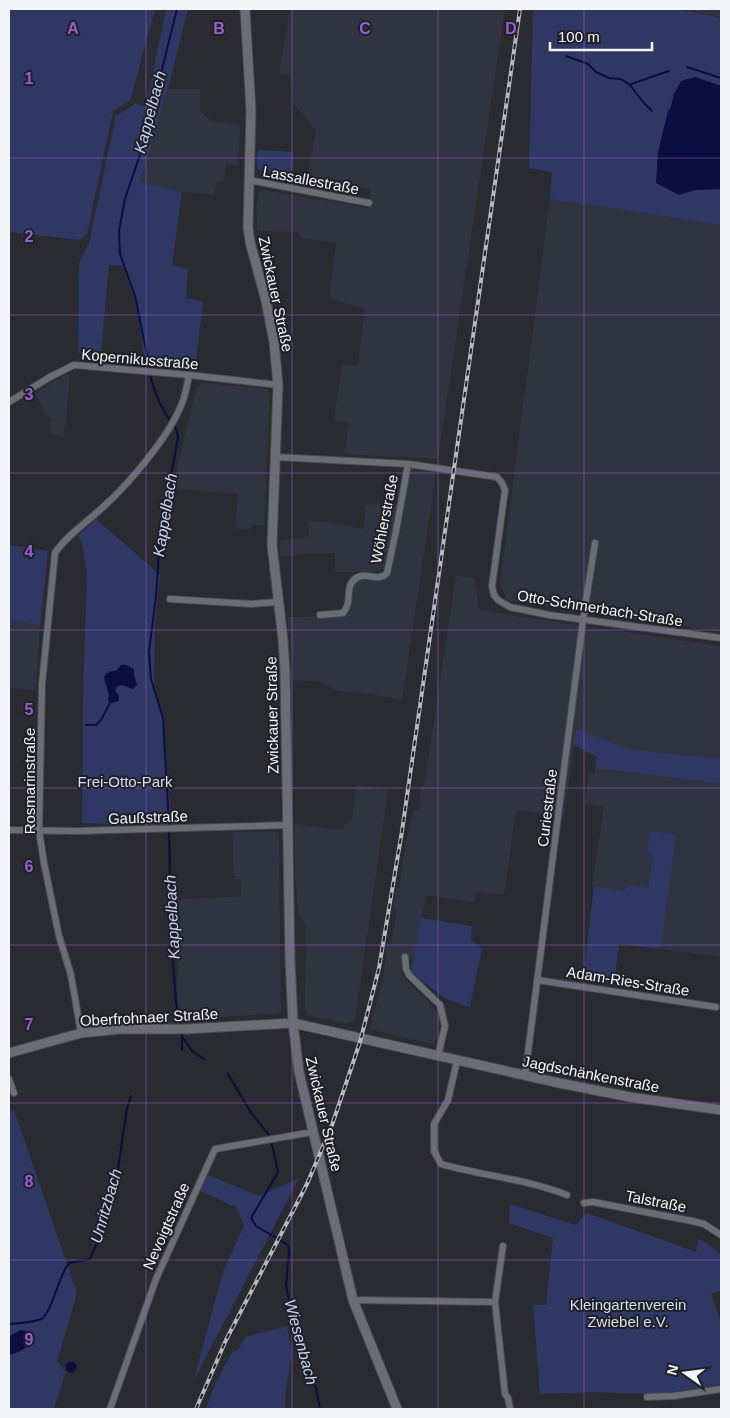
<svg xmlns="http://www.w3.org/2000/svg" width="730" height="1418" font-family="Helvetica,sans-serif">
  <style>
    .built { fill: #303440 }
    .green { fill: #2f3864; fill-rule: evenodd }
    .water { fill: #0c0d40 }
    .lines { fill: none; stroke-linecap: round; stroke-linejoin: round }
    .stream { stroke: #0c0d40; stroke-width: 2 }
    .minor-casing { stroke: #47494f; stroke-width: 8 }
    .secondary-casing { stroke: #47494f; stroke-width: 11 }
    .minor { stroke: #6b6d75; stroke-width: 6 }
    .secondary { stroke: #6b6d75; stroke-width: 9 }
    .rail-casing { stroke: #b8b9be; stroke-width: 4 }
    .rail { stroke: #1f2127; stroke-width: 2; stroke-dasharray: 5.5; stroke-linecap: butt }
    .grid { fill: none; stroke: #995ece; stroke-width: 1; stroke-opacity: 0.55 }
    .labels { text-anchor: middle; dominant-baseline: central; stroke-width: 4; stroke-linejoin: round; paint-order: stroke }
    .street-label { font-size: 15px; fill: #f4f5f9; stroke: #1f2127 }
    .park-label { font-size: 15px; fill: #dadef0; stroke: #1f2127 }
    .water-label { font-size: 16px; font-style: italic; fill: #c9d2f5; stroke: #1f2127 }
    .grid-label { font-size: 16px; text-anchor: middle; font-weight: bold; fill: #995ece; stroke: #1f2127; stroke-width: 4; stroke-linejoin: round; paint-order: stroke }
  </style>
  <rect width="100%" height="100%" fill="#292b31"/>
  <path class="built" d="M290 9H505L438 459 344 454 349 423 334 420 342 364 358 366 365 309 329 298 336 243 301 238 298 232 257 231 256 209 258 193 262 190 369 208 370 189 307 179 316 130 294 104 289 75 279 73Z
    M675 9H721V18L716 16Z
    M168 89H200V111L211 121 241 125 238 165 226 164 224 181H217L214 195 182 192 140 182Z
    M550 199 721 225V632L507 600 500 583Z
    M66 374H70L66 420 63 437 50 433 51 419 45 413 36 393Z
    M202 383 267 389 270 393 264 525H251L250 529H235L238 494 172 489 196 390Z
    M410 469 436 473 402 700 372 694 338 691 319 681 293 680 291 643 287 617 343 616 349 612 352 604V585L356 579H384L391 572Z
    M371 504 398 505 385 568 375 572H335V553L280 556V540L309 537 308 521 325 522 364 529 365 505Z
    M456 576 474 578 479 609 522 617 721 646V769L574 745 564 817 516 810 504 895 476 892 474 902 426 895 414 959 403 957 402 975 412 987 425 998 439 1015V1027L435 1045 370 1029 383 977 387 945H391L397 910 393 909 396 888H399L406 842 414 809 419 810 421 786H424Z
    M9 619 40 626 36 690 9 688Z
    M595 768 721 784V957L661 949 675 835 650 832 647 852 653 853 648 887 626 884 625 891 592 886 604 806 585 804 589 773H595Z
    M357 785 388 790 355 1020 346 1024 308 1015 305 1009 306 926 298 911 295 876V824L341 830 352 818Z
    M232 832H276L279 834 281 1011 279 1013 183 1020 178 1004 177 984 178 976 173 900 241 896 240 879H234Z"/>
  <path class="green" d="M9 9H155L130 101 113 111 87 234 80 240 9 232V239Z
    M166 9H188L168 89 140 182 182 192 172 265 188 269 186 298 203 302 195 370 144 363C142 329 136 297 122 265H109L101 353 111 355V360L81 357 78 350 79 263 89 243 116 116 135 104 146 106Z
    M533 9H675L721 18V86L695 77 674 94 658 153 656 183 679 195 695 190 721 189V225L550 199 552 172 529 168Z
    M258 150 293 152 292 176 259 170 257 168Z
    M96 519 160 575 155 624 154 685 164 717 171 826 82 823 83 694 87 575 82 543 78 536ZM123 664 131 667 134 673V676L136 680 133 689 122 685 117 686 115 691 118 694 119 701 111 703 108 699C110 693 107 687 104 681L109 671H115Z
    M9 545 48 551 40 626 9 619Z
    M576 729 632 750 721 759V784L595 768 597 757 574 745Z
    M650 831 676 835 661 949 619 944 614 984 583 980 594 886 625 891 626 884 648 887 653 854 647 853Z
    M421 918 472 926 471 940 482 949 470 1007 444 998 411 972Z
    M14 1110 77 1293 57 1362 66 1372 54 1409H9V1112Z
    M208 1175 259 1196 299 1178 193 1382 223 1272 244 1225 236 1207 200 1191Z
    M510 1204 576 1225 587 1213 696 1252 698 1238 721 1254V1291L711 1293 721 1324V1384L686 1391 642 1394 599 1392 540 1394 533 1305H546L553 1238 509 1223Z
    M287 1326 292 1353 286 1389 285 1409H206L215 1384 233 1350 237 1351 246 1337Z"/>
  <path class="water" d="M695 77 721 86V189L695 190 679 195 656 183 658 153 663 131 668 111 671 107 674 94 681 81Z
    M121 665H126L134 669V676L137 685 133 689 122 685 117 686 115 691 119 696V701L110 703 108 701 109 695 104 677 107 673 117 670Z
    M21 1330 30 1332 35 1337C29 1348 20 1352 9 1355V1336Z
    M65.5 1367a5.5 5.5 0 1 1 11 0a5.5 5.5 0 1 1-11 0Z"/>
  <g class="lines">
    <path class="stream" d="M566 56 588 64 596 72 609 78 621 79 630 85 643 102 652 111
      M687 67 721 78
      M631 84 669 71
      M150 370 135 296 120 254 119 231 125 199 143 146 177 9
      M150 374C153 388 158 401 165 413 172 423 176 424 178 437L160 538 156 596 149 652 151 679 163 718 169 825
      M86 725H96L101 720 110 703
      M169 830 171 936 176 1001 180 1025
      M183 1038 192 1051 204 1059
      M182 1050V1032
      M228 1074 250 1111 268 1134 273 1148 278 1172 251 1218 256 1226 288 1245 289 1254 286 1285 293 1323 303 1360 316 1388 320 1409
      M9 1324C18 1323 32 1323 41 1319 51 1315 59 1275 69 1263L90 1259 101 1233 116 1183 127 1108 131 1096"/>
    <g class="minor-casing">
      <path id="minor" d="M249 180 369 203
        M9 402 50 377 74 365 189 375 278 385
        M275 457 408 464 497 477 502 483 505 490 492 586 494 595 498 600 510 607 549 615 721 638
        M170 599 251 604 278 602
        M320 615 343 613C354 600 343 588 356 578 366 571 378 583 387 573L396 531 408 464
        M9 830 77 831 287 825
        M405 957 406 969 409 975 440 1005 445 1026 438 1056
        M537 980 716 1007
        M81 1033 71 975 59 936 44 863 39 830 42 684 55 553C66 536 87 522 102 508 128 485 166 440 180 408 185 398 187 386 189 375
        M457 1061 448 1100 434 1124V1151L441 1164C483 1176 527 1179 567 1195
        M525 1076 583 620 595 543
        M9 1079 14 1093
        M584 1203 593 1202 692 1221 704 1224 721 1235
        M503 1246 495 1302 505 1394 508 1398 510 1409
        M353 1300 495 1302
        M647 1397 674 1396 721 1389
        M110 1409 156 1279 215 1149 313 1132"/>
    </g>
    <g class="secondary-casing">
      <path id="secondary" d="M245 9 251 111 248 227 250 242 266 301 274 342 278 385 272 545 283 640 285 671 290 960 293 1023 299 1072 353 1300 397 1409
        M9 1053 81 1033 121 1029H186L293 1023 559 1083 630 1097 721 1110"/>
    </g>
    <use href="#minor" class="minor"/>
    <use href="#secondary" class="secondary"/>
    <g class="rail-casing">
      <path id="rail" d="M196 1409 226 1340 307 1184 332 1125 360 1042 379 968 402 831 520 9"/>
    </g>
    <use href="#rail" class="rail"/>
  </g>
  <path class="grid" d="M146 9V1409M292 9V1409M438 9V1409M584 9V1409M9 158H721M9 315H721M9 473H721M9 630H721M9 788H721M9 945H721M9 1103H721M9 1260H721"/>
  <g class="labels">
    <g class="street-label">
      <text transform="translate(311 180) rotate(11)">Lassallestraße</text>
      <text transform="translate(276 294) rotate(78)">Zwickauer Straße</text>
      <text transform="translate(140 359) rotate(5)">Kopernikusstraße</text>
      <text transform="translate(384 519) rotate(-79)">Wöhlerstraße</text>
      <text transform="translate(600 608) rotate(9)">Otto-Schmerbach-Straße</text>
      <text transform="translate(272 715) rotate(-91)">Zwickauer Straße</text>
      <text transform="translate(29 781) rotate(-90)">Rosmarinstraße</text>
      <text transform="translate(547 808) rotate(-83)">Curiestraße</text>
      <text transform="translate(148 817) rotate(-2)">Gaußstraße</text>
      <text transform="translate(628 981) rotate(9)">Adam-Ries-Straße</text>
      <text transform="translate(149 1017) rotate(-3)">Oberfrohnaer Straße</text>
      <text transform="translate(591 1074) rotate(11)">Jagdschänkenstraße</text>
      <text transform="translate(324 1114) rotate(77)">Zwickauer Straße</text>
      <text transform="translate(656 1201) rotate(11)">Talstraße</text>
      <text transform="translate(166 1226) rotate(-66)">Nevoigtstraße</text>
    </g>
    <g class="park-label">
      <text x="125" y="781">Frei-Otto-Park</text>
      <text x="628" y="1304">Kleingartenverein<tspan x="628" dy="17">Zwiebel e.V.</tspan></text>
    </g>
    <g class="water-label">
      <text transform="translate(150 112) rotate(-75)">Kappelbach</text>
      <text transform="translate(165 515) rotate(-81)">Kappelbach</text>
      <text transform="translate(172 917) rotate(-93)">Kappelbach</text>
      <text transform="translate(106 1206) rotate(-74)">Unritzbach</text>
      <text transform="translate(301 1342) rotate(75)">Wiesenbach</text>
    </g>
  </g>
  <g class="grid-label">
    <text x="73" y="34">A</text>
    <text x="219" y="34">B</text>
    <text x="365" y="34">C</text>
    <text x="511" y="34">D</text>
    <text x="29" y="84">1</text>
    <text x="29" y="242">2</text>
    <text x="29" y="400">3</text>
    <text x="29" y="557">4</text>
    <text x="29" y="715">5</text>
    <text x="29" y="872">6</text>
    <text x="29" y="1030">7</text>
    <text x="29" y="1187">8</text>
    <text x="29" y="1345">9</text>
  </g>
  <rect width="730" height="1418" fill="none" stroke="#f4f5f9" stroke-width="20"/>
  <g transform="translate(685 1373) rotate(284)" stroke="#1f2127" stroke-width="4" paint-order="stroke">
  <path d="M0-4L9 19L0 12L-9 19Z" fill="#f4f5f9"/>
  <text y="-8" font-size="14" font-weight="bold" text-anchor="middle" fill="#f4f5f9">N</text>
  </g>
  <path d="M550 42v8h102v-8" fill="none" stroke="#f4f5f9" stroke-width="2.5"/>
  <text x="558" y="42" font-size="15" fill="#f4f5f9" stroke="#1f2127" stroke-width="4" paint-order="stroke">100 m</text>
</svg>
